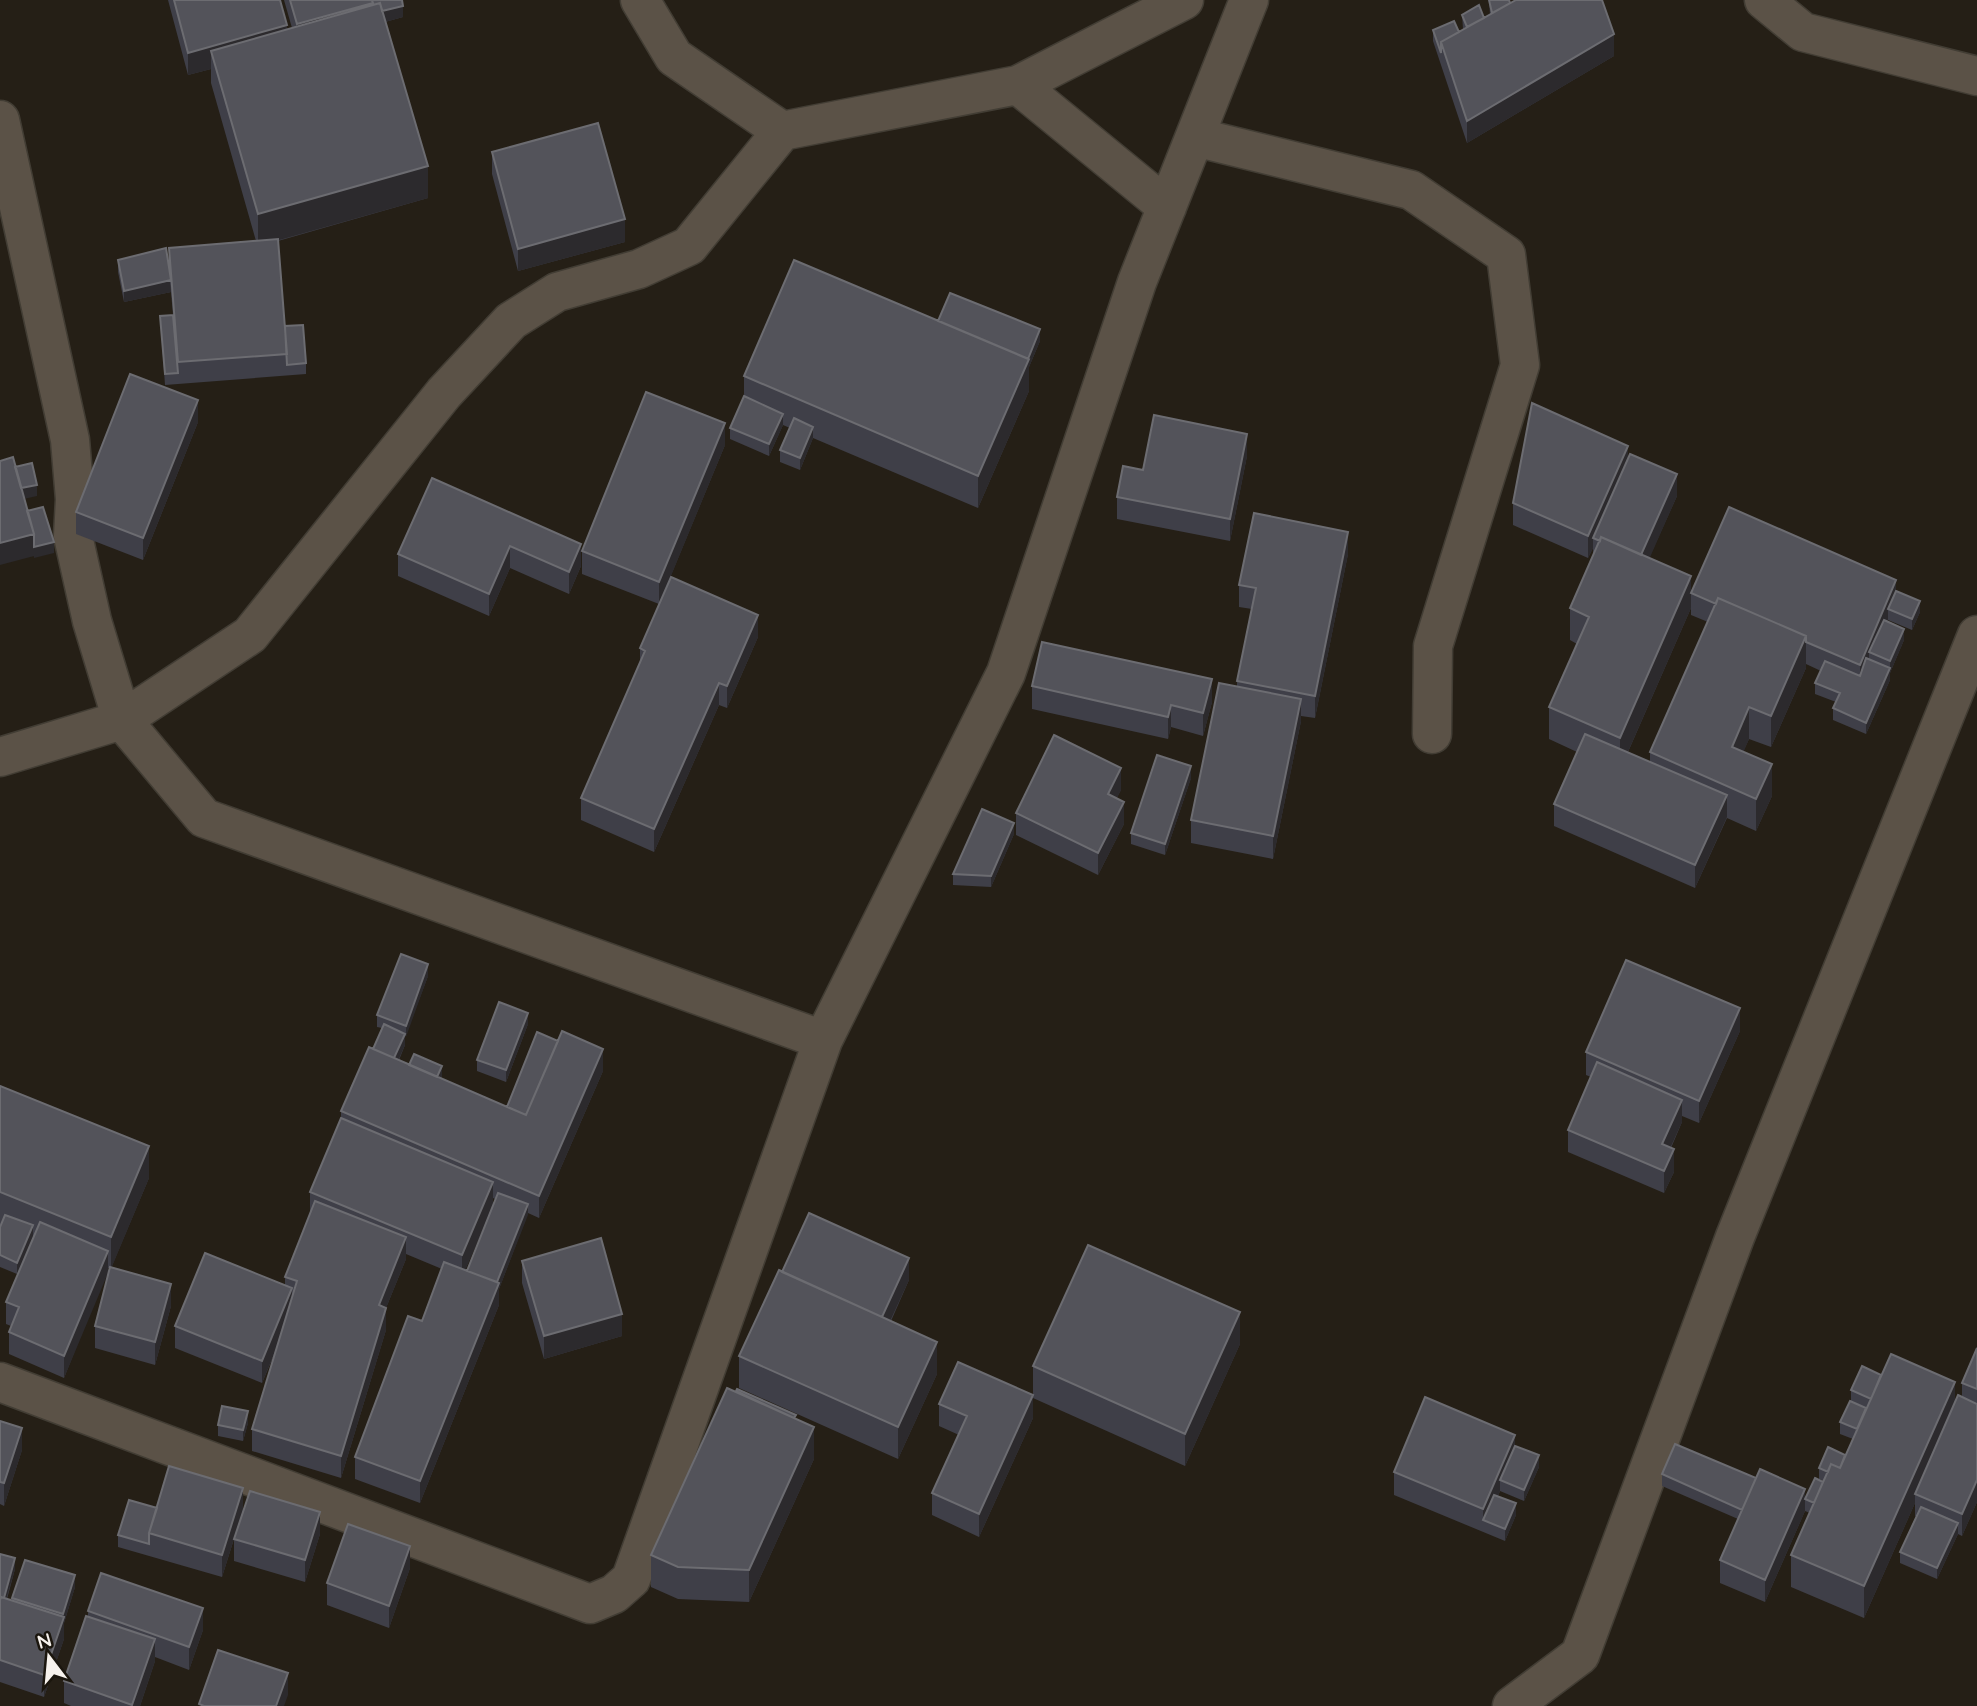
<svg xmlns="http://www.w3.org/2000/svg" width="1977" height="1706" font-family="Quicksand,sans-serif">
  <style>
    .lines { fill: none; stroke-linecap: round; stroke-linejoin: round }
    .street-casing { stroke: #423d34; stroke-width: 41 }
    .street { stroke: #5b5247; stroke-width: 38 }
    .wall { fill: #3f3f48; fill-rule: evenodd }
    .shaded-wall { fill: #2c2a2d }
    .building { fill: #53535a; stroke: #6c6c71; stroke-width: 2 }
  </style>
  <rect width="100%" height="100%" fill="#251f16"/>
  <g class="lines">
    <g class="street-casing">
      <path id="street" d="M640 0 674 57 782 131
        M1184 0 1018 85 782 131 689 246 639 269 557 292 511 321 444 393 250 635 122 720 204 818 823 1040 1006 673 1137 282 1249 0
        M1764 0 1803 32 1977 76
        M1018 85 1167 207
        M0 120 70 440 75 499 73 536 92 621 122 720 0 757
        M1195 137 1411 190 1506 255 1520 365 1433 646 1432 734
        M0 1382 590 1604 614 1594 631 1579 823 1040
        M1512 1706 1580 1655 1735 1237 1977 635"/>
    </g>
    <use href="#street" class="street"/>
  </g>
  <path class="wall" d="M168 0H280L287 29 292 28 284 0H402L403 17 385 22 428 198 278 241 285 326 306 363V374L165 385 160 316 173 315 171 292 124 302 118 272V260L169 266V248L256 241 211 83V69L188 75Z
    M1489 0 1510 3 1614 56 1467 143 1433 41V30L1459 32 1463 29 1462 15 1484 18 1490 15Z
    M492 152 625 242 518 271 492 174Z
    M938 321 1040 341 1029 367V391L978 508 813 438 800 470 780 462V450L790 428 783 425 769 456 730 439V428L744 396V376Z
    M198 422 143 560 76 534V512Z
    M725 445 669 580 758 637 727 708 719 705 654 852 581 820V798L640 662V648L659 604 582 574V551Z
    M1247 456 1230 541 1117 519V497L1143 470Z
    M1628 457 1677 496 1649 558 1691 608 1628 752 1650 762V752L1708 622 1691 615V593L1896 591 1920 612 1912 630 1888 620V622L1904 640 1890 673V680L1866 734 1833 720V708L1836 702 1815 694V683L1821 671 1806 664V668L1771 747 1749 739 1743 752 1772 796 1756 831 1727 818 1695 888 1554 826V804L1577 752 1549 739V707L1577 644 1570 640V608L1593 556V548L1588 558 1513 525V503Z
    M432 478 581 566 569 594 510 568 489 616 398 576V554Z
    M1348 554 1315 718 1301 716V721L1273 859 1191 843V820L1237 687V681L1252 609 1239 607V585Z
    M1032 686 1212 702 1203 736 1171 727 1168 739 1032 709Z
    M1191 778 1165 855 1131 844V833Z
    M1121 790 1116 799 1124 824 1098 875 1016 835V813Z
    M1014 834 991 887 953 885V874Z
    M428 976 405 1037V1045L399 1060 442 1077 441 1078 507 1107 603 1071 539 1218 528 1213 499 1289V1305L420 1503 355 1479V1457L422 1321 442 1269 406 1254V1259L386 1308V1330L341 1478 252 1451V1429L277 1348 262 1383 175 1348V1326L285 1285V1277L310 1214V1192L341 1119V1111L373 1049 382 1028 377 1027V1015ZM493 1198 495 1199 467 1271 465 1270 493 1205Z
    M528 1024 506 1082 477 1071V1060Z
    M1740 1031 1699 1123 1682 1116V1122L1671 1148 1674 1172 1664 1193 1568 1152V1130L1591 1077 1586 1075V1052Z
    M0 1086 149 1178 111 1268 171 1306 155 1365 95 1348V1326L110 1268H108L64 1378 9 1354V1332L11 1326 6 1324V1302L34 1237H33L17 1274 0 1267V1227L1 1224H0Z
    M522 1261 622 1336 544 1359 522 1283Z
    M782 1272 909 1280 891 1321 937 1374 898 1459 739 1388V1356Z
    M1240 1344 1185 1466 1033 1398V1366Z
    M1977 1348V1502L1962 1536 1958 1534 1937 1579 1900 1563V1552L1916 1516H1915V1503L1864 1618 1791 1587V1555L1810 1513 1805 1511V1499L1824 1481 1819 1479V1468L1845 1455 1853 1439 1840 1434V1422L1851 1401V1390L1881 1375 1955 1403 1962 1397V1383Z
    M939 1404 1033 1418 979 1537 932 1515V1493L959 1435 939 1426Z
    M796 1419 814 1459 749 1602 678 1599 651 1587V1555Z
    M0 1421 22 1450 4 1506 0 1504Z
    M248 1423 243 1441 218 1436V1425Z
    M1515 1446 1539 1467 1524 1501 1500 1491 1498 1496 1516 1515 1505 1541 1394 1495V1472Z
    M1662 1474 1805 1511 1765 1602 1720 1583V1560L1738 1519 1662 1486Z
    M157 1508 243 1510 320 1534 305 1582 234 1561V1539L222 1577 118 1547V1535Z
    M0 1554 15 1569 7 1599 12 1600V1598L75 1587 64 1623V1639L44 1697 0 1682Z
    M410 1568 389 1628 327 1605V1583Z
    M88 1611 203 1630 189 1670 155 1657V1661L140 1706H71L64 1703V1681L88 1616Z"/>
  <path class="shaded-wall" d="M373 3 403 6V17L297 46V24Z
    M287 25V48L211 51V69L188 75V53Z
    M1614 34V56L1467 143V121Z
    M428 166V198L258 246V214Z
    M625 219V242L518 271V249Z
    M170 281 171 292 124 302V291Z
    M1040 329V341L1029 367V391L978 508V476Z
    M198 400V422L143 560V538Z
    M783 414V425L769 456V444Z
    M725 423V445L659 605V582Z
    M813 427V438L800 470V458Z
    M1247 434V456L1230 541V519Z
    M1628 446V468L1593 538V548L1588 558V536Z
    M1677 474V496L1640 580V558Z
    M37 485V496L19 500V489Z
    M1348 532V554L1315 718V696Z
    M34 534V556L0 565V543Z
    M54 542V553L34 558V547Z
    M581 544V566L569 594V572Z
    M510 546V568L489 616V594Z
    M1691 576V608L1620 770V738Z
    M1896 580V602L1888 609V620L1874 654 1869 652V663L1860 687V665Z
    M1920 601V612L1912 630V619Z
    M758 615V637L727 708V686Z
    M1904 629V640L1890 673V680L1866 734V723L1890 668V661Z
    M1806 636V668L1771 747V716Z
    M1212 679V702L1203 736V713Z
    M719 683V705L654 852V829Z
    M1301 699V721L1273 859V836Z
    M1171 705V727L1168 739V717Z
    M1749 707V739L1732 779V747Z
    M1772 764V796L1756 831V799Z
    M1191 766V778L1165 855V844Z
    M1121 768V790L1108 816V794Z
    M1727 795V817L1695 888V865Z
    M1124 802V824L1098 875V853Z
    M1014 823V834L991 887V876Z
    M428 964V976L406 1037V1026Z
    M1740 1008V1031L1699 1123V1101Z
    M528 1013V1024L506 1082V1070Z
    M405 1034V1045L390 1079V1068Z
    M603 1049V1071L539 1218V1196Z
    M442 1066V1077L434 1097V1086Z
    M1682 1100V1122L1662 1166V1144Z
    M149 1146V1178L111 1269V1237Z
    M1674 1149V1172L1664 1193V1171Z
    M493 1182V1205L462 1278V1255Z
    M528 1204V1215L499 1289V1305L420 1503V1481Z
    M33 1225V1237L17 1274V1263Z
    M406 1237V1259L386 1308V1330L341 1478V1456L379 1305Z
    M108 1251V1273L64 1378V1356Z
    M909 1258V1280L878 1347V1325Z
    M171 1284V1306L155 1365V1342Z
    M292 1288V1310L262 1383V1361Z
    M1240 1312V1344L1185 1466V1434Z
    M622 1314V1336L544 1359V1336Z
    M937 1342V1374L898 1459V1427Z
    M1955 1382V1414L1915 1494V1503L1864 1618V1586Z
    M1033 1395V1418L979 1537V1514Z
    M248 1411V1423L243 1441V1430Z
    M814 1427V1459L749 1602V1570Z
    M22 1428V1450L4 1506V1483Z
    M1515 1435V1457L1500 1480V1491L1487 1522 1483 1520V1509Z
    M1539 1455V1467L1524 1501V1490Z
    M1977 1480V1502L1962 1536V1514Z
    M243 1488V1510L222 1577V1555Z
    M1805 1489V1511L1765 1602V1580Z
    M1516 1503V1515L1505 1541V1529Z
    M320 1512V1534L305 1582V1560Z
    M1958 1523V1534L1937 1579V1568Z
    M410 1546V1568L389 1628V1606Z
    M15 1558V1569L3 1610V1599Z
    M75 1575V1587L64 1623V1639L44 1697V1675L63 1620V1614Z
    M203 1608V1630L189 1670V1647Z
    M155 1639V1661L140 1706H132Z
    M288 1673V1695L284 1706H276Z"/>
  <path class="building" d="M174 0H280L287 25 188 53Z
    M290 0H372L373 3 297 24Z
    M372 0H402L403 6 382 11 380 3 373 5Z
    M1489 0H1509L1510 3 1492 13Z
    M1516 0H1602L1614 34 1467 121 1441 42Z
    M380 3 428 166 258 214 211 51Z
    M1479 5 1484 18 1467 27 1462 15Z
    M1454 21 1459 32 1441 42V53L1433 30Z
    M598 123 625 219 518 249 492 152Z
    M278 239 287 354 178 362 169 248Z
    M166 248 171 280 124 291 118 260Z
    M794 260 1029 359 978 476 744 376Z
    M950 293 1040 329 1028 359 938 321Z
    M173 315 178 373 165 374 160 316Z
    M303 325 306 363 287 365 285 326Z
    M130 374 198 400 143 538 76 512Z
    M646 392 725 423 659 582 582 551Z
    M744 396 783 414 769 444 730 428Z
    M1532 403 1628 446 1588 536 1513 503Z
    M1154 415 1247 434 1230 519 1117 497 1123 466 1143 470Z
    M794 418 813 427 800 458 780 450Z
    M1630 454 1677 474 1641 555 1601 537 1600 541 1593 538Z
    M13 457 34 534 0 543V461Z
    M32 463 37 485 21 488 15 467Z
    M432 478 581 544 569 572 510 546 489 594 398 554Z
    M43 507 54 542 34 547V534L27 511Z
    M1729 507 1896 580 1860 665 1806 642V636L1718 598 1716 604 1691 593Z
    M1254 513 1348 532 1315 696 1237 681 1256 588 1239 585Z
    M1601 537 1691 576 1620 738 1549 707 1589 617 1570 608Z
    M671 577 758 615 727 686 719 683 654 829 581 798 645 651 640 648Z
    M1896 591 1920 601 1912 619 1888 609Z
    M1718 598 1806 636 1771 716 1749 707 1732 747 1772 764 1756 799 1650 752Z
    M1884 620 1904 629 1890 661 1869 652Z
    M1042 642 1212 679 1203 713 1171 705 1168 717 1032 686Z
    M1866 658 1890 668 1866 723 1833 708 1840 693 1815 683 1825 661 1860 676Z
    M1219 683 1301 699 1273 836 1191 820Z
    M1585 734 1727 795 1695 865 1554 804Z
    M1054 735 1121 768 1108 794 1124 802 1098 853 1016 813Z
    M1157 755 1191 766 1165 844 1131 833Z
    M982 809 1014 823 991 876 953 874Z
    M401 954 428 964 406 1026 377 1015Z
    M1626 960 1740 1008 1699 1101 1586 1052Z
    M499 1002 528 1013 506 1070 477 1060Z
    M384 1024 405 1034 394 1058 373 1049Z
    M562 1031 603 1049 539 1196 341 1111 369 1047 526 1115Z
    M537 1032 558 1041 526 1115 507 1107Z
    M414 1054 442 1066 437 1077 409 1065Z
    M1597 1062 1682 1100 1662 1144 1674 1149 1664 1171 1568 1130Z
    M0 1086 149 1146 111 1237 0 1192Z
    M341 1118 493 1182 462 1255 310 1192Z
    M498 1193 528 1204 497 1282 467 1271Z
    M315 1201 406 1237 379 1305 386 1308 341 1456 252 1429 297 1281 285 1277Z
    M809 1213 909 1258 882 1317 782 1272Z
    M5 1215 33 1225 17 1263 0 1255V1227Z
    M40 1222 108 1251 64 1356 9 1332 19 1307 6 1302Z
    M601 1238 622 1314 544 1336 522 1261Z
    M1088 1245 1240 1312 1185 1434 1033 1366Z
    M205 1253 292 1288 262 1361 175 1326Z
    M444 1262 499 1283 420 1481 355 1457 408 1316 422 1321Z
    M110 1267 171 1284 155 1342 95 1326Z
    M779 1270 937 1342 898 1427 739 1356Z
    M1977 1348V1389L1962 1383Z
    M1891 1354 1955 1382 1864 1586 1791 1555 1831 1464 1840 1468Z
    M958 1362 1033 1395 979 1514 932 1493 967 1416 939 1404Z
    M1862 1366 1881 1375 1871 1399 1851 1390Z
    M727 1388 814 1427 749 1570 678 1567 651 1555Z
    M737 1389 796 1415 794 1418 736 1391Z
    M1958 1395 1977 1404V1480L1962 1514 1915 1494Z
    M1425 1397 1515 1435 1483 1509 1394 1472Z
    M1850 1401 1866 1408 1857 1429 1840 1422Z
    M222 1406 248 1411 243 1430 218 1425Z
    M0 1421 22 1428 4 1483 0 1482Z
    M1675 1444 1756 1478 1742 1510 1662 1474Z
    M1515 1446 1539 1455 1524 1490 1500 1480Z
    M1828 1447 1845 1455 1840 1468 1831 1464 1828 1472 1819 1468Z
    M169 1466 243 1488 222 1555 149 1533Z
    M1760 1469 1805 1489 1765 1580 1720 1560Z
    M1815 1478 1823 1482 1814 1503 1805 1499Z
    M250 1491 320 1512 305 1560 234 1539Z
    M1494 1495 1516 1503 1505 1529 1483 1520Z
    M129 1500 157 1508 149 1533V1544L118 1535Z
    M1921 1507 1958 1523 1937 1568 1900 1552Z
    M348 1524 410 1546 389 1606 327 1583Z
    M0 1554 15 1558 4 1598 1 1597 0 1598Z
    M25 1560 75 1575 63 1614 12 1598Z
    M101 1573 203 1608 189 1647 88 1611Z
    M1 1597 64 1617 44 1675 0 1660V1600Z
    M86 1616 155 1639 132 1705 64 1681Z
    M218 1650 288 1673 276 1706H204L199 1704Z"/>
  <g transform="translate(49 1657) rotate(344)" stroke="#1b160e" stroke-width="5" paint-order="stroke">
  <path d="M0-5L12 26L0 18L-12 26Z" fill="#f7f2ed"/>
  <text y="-10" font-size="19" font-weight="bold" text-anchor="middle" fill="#f7f2ed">N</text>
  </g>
</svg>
